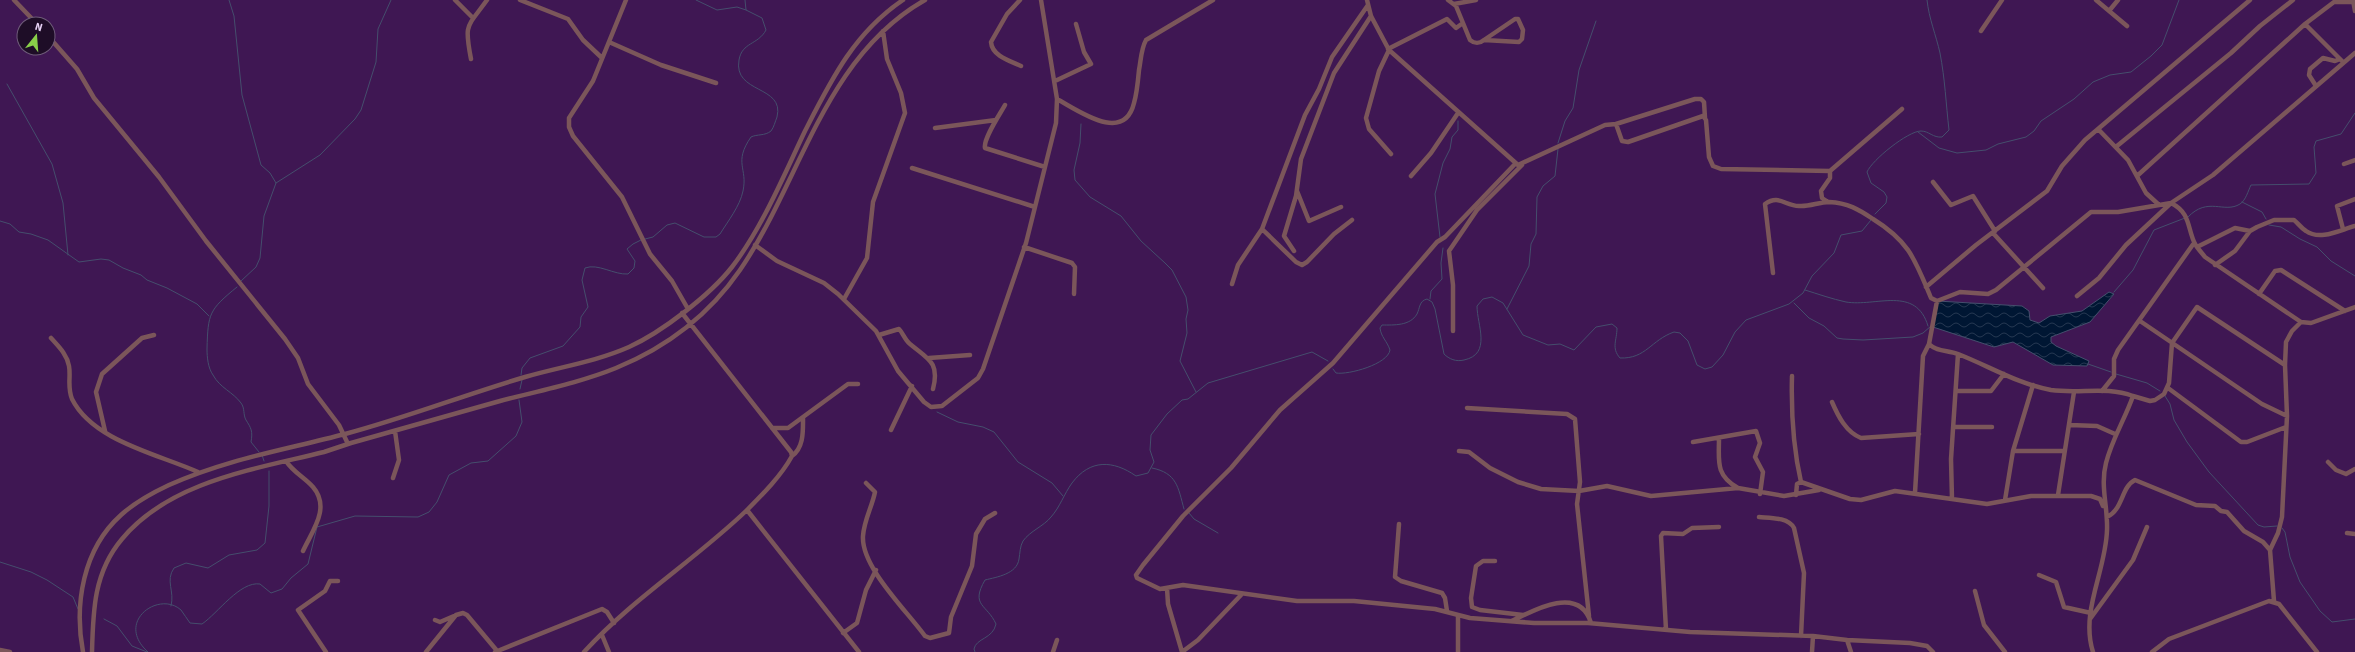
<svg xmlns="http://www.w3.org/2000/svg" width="2355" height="652" font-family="'Source Sans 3',sans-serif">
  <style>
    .water { fill: url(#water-waves); stroke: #454e6d }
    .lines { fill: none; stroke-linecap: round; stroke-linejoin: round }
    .stream { stroke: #454e6d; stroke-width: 1 }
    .minor { stroke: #7b565a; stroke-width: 4.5 }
  </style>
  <defs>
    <pattern id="water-waves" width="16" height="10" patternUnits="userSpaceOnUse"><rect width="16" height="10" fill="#001633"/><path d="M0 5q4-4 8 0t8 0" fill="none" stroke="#253751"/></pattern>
  </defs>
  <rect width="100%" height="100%" fill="#3f1753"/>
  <path class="water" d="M2109 292 2114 294 2090 322 2051 337V342L2056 346 2089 361 2087 366 2053 365 2013 342 1994 347 1933 327 1937 301 2022 306 2029 311 2030 320 2039 323 2050 316 2082 311Z"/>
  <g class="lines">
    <path class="stream" d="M229 0 234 16 242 95 261 165 270 173 276 183 264 216 260 258 256 267 241 281
      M696 0 717 10 737 7 746 10
      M7 84 52 164 63 203 68 255
      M1081 124 1080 143 1074 170 1075 180 1090 197 1121 216 1141 241 1165 263 1172 270 1186 297 1188 310 1186 319 1187 333 1180 361 1196 392
      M1918 132 1939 148 1957 153 1986 150 1998 144 2026 137 2034 131 2041 121 2074 99 2093 82 2110 75 2131 72 2151 56 2162 45 2179 0
      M1558 143 1565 121 1573 108 1579 70 1596 21
      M276 183 320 155 355 119 361 110 376 62 378 29 391 0
      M2242 202 2262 212 2266 219
      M1875 214 1886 203 1887 197 1884 192 1871 183 1867 172C1872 160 1908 131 1921 131 1929 131 1933 138 1942 137L1949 130C1946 104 1945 79 1940 53 1936 35 1929 19 1927 0
      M2188 217C2208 196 2224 214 2240 204 2246 200 2248 191 2251 185L2309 184 2316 173 2314 147 2316 141 2341 134 2355 113
      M0 221 10 224 19 232 31 234 48 240 79 262 101 259 109 260 123 268 141 275 147 280 167 288 197 304 209 316
      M2269 225 2281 227 2300 239 2317 247 2331 261 2355 276
      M1440 237 1435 194 1443 163 1450 149 1452 137 1458 130V121
      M645 239 653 237 667 225 675 223 704 237H716L720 234C728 221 740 206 743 191 748 168 733 163 751 137 757 134 765 136 771 131 774 127 775 122 777 117 785 85 733 94 739 60 742 42 758 45 766 30L762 18 746 10 745 0
      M237 287C209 310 208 313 207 349 207 357 208 368 213 375 220 388 233 392 241 403 245 408 243 415 246 420 251 428 253 431 251 442L259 452
      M1805 290C1818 294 1832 299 1846 302 1876 307 1916 285 1928 326
      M2114 292 2133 270 2154 230 2185 218
      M1430 299 1431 291 1442 279 1441 263 1443 248
      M1794 303 1809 318 1824 326 1837 338 1843 339 1863 340 1913 337 1923 333 1931 326
      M1507 309 1529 266 1531 244 1536 234 1537 197 1543 186 1555 176 1558 149
      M2088 364 2111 372
      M1333 369 1336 373C1349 375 1388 364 1390 350 1387 341 1381 337 1380 328L1382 325C1394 325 1410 326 1417 314 1420 308 1419 301 1427 299L1432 302 1435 309 1444 354C1449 359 1456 362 1464 360 1492 354 1477 325 1477 306L1483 299 1492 297 1503 303 1523 335 1548 345 1560 344 1574 350 1596 327 1612 324 1617 328C1617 340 1611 348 1620 358 1646 359 1651 340 1674 332L1680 333 1688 341 1697 365 1705 369 1712 367 1723 355 1735 332 1746 320 1789 304 1803 293 1812 276 1834 253 1841 235 1862 231 1871 220
      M2116 374 2147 383 2160 391
      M521 375 522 368 530 358 563 346 580 327 581 317 588 307 582 280 585 268C598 263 614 275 628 274L634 268 635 261 627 249 633 244 641 240
      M520 389 522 380
      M2165 396 2170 404 2174 420 2187 442 2209 472 2258 525 2264 527 2277 526
      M937 412 958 422 983 427 994 432 1018 462 1052 483 1063 496
      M262 455 264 461
      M1152 468C1177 473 1178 487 1184 509
      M1189 513 1194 519 1218 533
      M2282 528 2285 532 2290 557 2300 582 2320 611 2332 622 2355 619
      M0 562 31 572 47 580 73 597 78 609
      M171 606C175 591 165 581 174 568L186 563 208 568 229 555 257 550 265 543 269 506V471
      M104 619 117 626 132 646 147 652
      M148 652C114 622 159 590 181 610 184 614 187 619 190 623L202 624C218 613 240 581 260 584L271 593 282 589 291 578 308 564 317 527 355 516 418 517 429 512 437 502 449 475 471 463 488 461 516 436 522 422 519 400
      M975 652 974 649C976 638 993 639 996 624 987 604 970 606 985 580 997 577 1017 574 1019 559 1020 553 1020 546 1023 541 1030 531 1044 526 1051 517 1060 507 1064 494 1072 483 1090 459 1113 460 1136 476L1148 473 1154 462 1150 450 1151 435 1167 414 1182 400 1188 399 1208 383 1312 352 1328 361"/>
    <path class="minor" d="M14 0 37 24
      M455 0 472 17
      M520 0 568 19 583 40 602 58
      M626 0 593 81 569 118V127L573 136 622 197 650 254 672 281 688 309
      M1020 0 1007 14 991 42C992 56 1010 61 1021 66
      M1367 0 1371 16 1389 50 1518 165 1605 125 1616 124 1622 141 1628 142 1703 116 1706 120 1709 157 1713 166 1721 169 1830 171V178L1821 191 1822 198 1828 202
      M1448 0 1456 6 1470 40C1475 44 1479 44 1484 40L1515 19H1518L1523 30 1522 39 1519 42 1484 40
      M2096 0 2127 26
      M2353 0 2355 11
      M1454 4 1476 0
      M2109 11 2118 0
      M2305 24 2342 61
      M1981 31 2002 0
      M48 36 77 69 94 98 159 177 206 241 285 339 298 358 308 384 339 425 348 444
      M609 42 661 65 716 83
      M1388 49 1447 19 1456 28 1463 23
      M1389 50 1379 71 1366 118 1369 129 1391 154
      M471 59C464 23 467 28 487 0
      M1055 81 1091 64 1084 52 1076 24
      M2316 86 2309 75 2310 69 2323 58 2335 61 2340 59
      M1057 99C1079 111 1124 144 1134 103 1137 93 1138 81 1139 70 1141 60 1141 49 1146 40L1213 0
      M1005 105C1000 114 983 139 985 148L1045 167
      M1616 124 1695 99H1701L1704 102 1705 118
      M935 128 996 120
      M2098 129 2128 160 2146 193 2158 204
      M2117 146 2231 53 2260 26 2293 0
      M1515 164 1445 237 1437 242 1333 363 1280 410 1231 468 1183 516 1143 565 1136 575 1137 578 1160 589 1183 585 1297 601H1354L1435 609 1470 618 1534 623H1588L1690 632 1813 636 1847 640 1910 643 1927 646 1933 652
      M2344 164 2355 160
      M912 168 1035 207
      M1830 171 1902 109
      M1411 176 1431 153 1458 113
      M2137 176 2305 24 2334 2H2353
      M1933 182 1951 205 1973 196 1995 231
      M1297 191 1309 221 1341 207
      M1262 229 1296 262 1302 265 1307 262 1334 234 1352 220
      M2343 229 2337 206 2355 199
      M1993 233 2043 288
      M755 245 777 261 824 283 838 294 876 331 898 371 924 402 931 407 942 406 978 378 983 369 1026 243 1056 123 1057 99 1041 0
      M1024 247 1072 263 1075 267 1074 294
      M2197 247 2235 228 2250 231
      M1294 251 1284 236 1296 196 1301 159 1334 73 1371 16
      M2215 265 2235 251 2250 231 2257 227 2274 220H2294C2298 223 2301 228 2306 231 2320 241 2340 230 2355 226
      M1773 273 1765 204C1779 194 1785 206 1799 206 1809 207 1819 202 1829 202 1848 203 1858 209 1873 219 1910 242 1915 260 1931 298L1937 301
      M1232 284 1238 265 1262 229 1305 115 1319 89 1332 57 1368 5
      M1926 287 1976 245 2047 191 2062 166 2085 140 2250 0
      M2259 294 2275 271 2281 270 2345 311
      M2077 296 2099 278 2126 245 2171 203 2213 175 2355 53
      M844 299 867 258 873 202 905 113 901 93 887 59 883 31
      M1937 301 1960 292 1988 294 1996 290 2091 212H2118L2171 203C2191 213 2187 228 2195 244 2198 249 2202 253 2205 257L2301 322 2311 323 2355 307
      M2140 321 2262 404 2287 416
      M1453 331V285L1449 251 1477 210 1522 165
      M879 335 899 329C903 333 905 340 910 344 928 359 940 362 933 389
      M51 338C58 346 67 354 69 366 71 377 67 387 72 399 93 441 158 454 198 472
      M1929 344C1937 352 1948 350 1958 354 1989 366 2018 384 2051 390 2080 394 2106 386 2133 396 2125 419 2112 439 2106 463 2100 486 2108 507 2107 530 2106 571 2080 611 2093 652
      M929 358 970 355
      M1792 376C1791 413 1793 447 1801 482L1850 499 1861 500 1895 491 1987 504 2031 496H2091L2100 499 2103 506
      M2168 388 2241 442H2247L2286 427
      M1956 391H1991L2004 374
      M2102 391 2114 376V359L2118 350 2194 243
      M2133 396 2150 401 2155 400 2164 394 2169 383 2172 343 2197 307 2285 365
      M1832 402C1838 416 1846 432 1861 438L1919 434
      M1467 408 1567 414 1575 419 1580 482 1577 504 1589 616
      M2070 425 2097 426 2115 434
      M1953 427H1992
      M772 428H788L848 384H858
      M891 430 912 386
      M105 431 96 392 102 374 142 338 154 335
      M1719 438C1719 461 1715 475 1738 488L1784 496 1819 490
      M1693 442 1756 431 1760 443 1755 457 1763 472 1760 494
      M1459 451 1469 452 1490 468 1518 482 1541 489 1579 491 1607 486 1651 496 1738 488
      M2013 451H2064
      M792 456C804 447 803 431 803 418
      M286 461C293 472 304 477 313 487 331 508 312 531 303 551
      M2328 462 2336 470 2346 474 2355 469
      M393 478 399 460 395 431
      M866 483 875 492C872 507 864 520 863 536 861 567 907 611 925 636L930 638 949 633 951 617 972 566 976 534 985 519 995 513
      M1915 493 1923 356 1929 344 1937 301
      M1796 495 1797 484 1801 482
      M2058 495 2074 392
      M1952 499 1951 459 1958 354
      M2005 500 2013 451 2033 385
      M747 510 859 652
      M1759 517C1770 518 1788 517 1794 528L1804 573 1801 636
      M2107 517C2123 510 2121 487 2135 480L2196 505 2215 506 2221 511 2227 512 2244 531 2263 542 2270 550
      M1399 524 1395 577 1401 581 1442 593 1445 598 1447 611
      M2347 533 2355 534
      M1495 561H1483L1476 566 1471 598 1472 607 1480 610 1523 615
      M2039 575 2056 582 2064 607 2091 613
      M1167 588 1168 604 1182 652 1198 640 1241 595
      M1975 591 1984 625 2005 652
      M2274 601 2270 550 2278 533 2282 517 2287 416 2285 365 2286 342 2292 331 2301 322
      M1458 615V652
      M2090 619 2133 560 2147 527
      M435 620 440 622 454 616
      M1512 621C1535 609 1580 585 1591 623H1588
      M1666 630 1661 536 1663 533 1683 534 1692 528 1719 527
      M843 633 857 623 866 590 876 570
      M602 635 609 652
      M1847 640 1851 652
      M0 650 10 652
      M83 652C74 604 83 549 121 515 135 502 152 493 169 485 227 459 284 450 345 434 405 418 464 395 525 377 559 367 595 362 629 347 662 332 710 295 732 267 762 228 784 175 805 131 831 80 854 33 903 0
      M92 652C93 610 94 572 122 539 170 481 256 469 324 452 333 449 342 446 351 443 401 429 450 415 500 401 538 391 579 383 616 368 665 348 709 315 740 270 801 181 824 57 925 0
      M326 652 298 610 325 591 330 581H338
      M426 652 456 615 463 613 467 615 498 652
      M495 652 602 609 607 612 614 623
      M584 652C632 599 695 560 747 510 763 494 781 476 792 456L791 452 682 313
      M1053 652 1057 640
      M1812 652 1813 636
      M2152 652 2169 639 2269 601 2279 604 2317 652"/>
  </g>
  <g transform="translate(36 36) rotate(17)"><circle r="19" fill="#1e0d27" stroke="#6e5b79"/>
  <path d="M0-3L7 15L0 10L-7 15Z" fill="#89cf49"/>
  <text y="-6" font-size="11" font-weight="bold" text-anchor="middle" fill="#e7d1f5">N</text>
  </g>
</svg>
